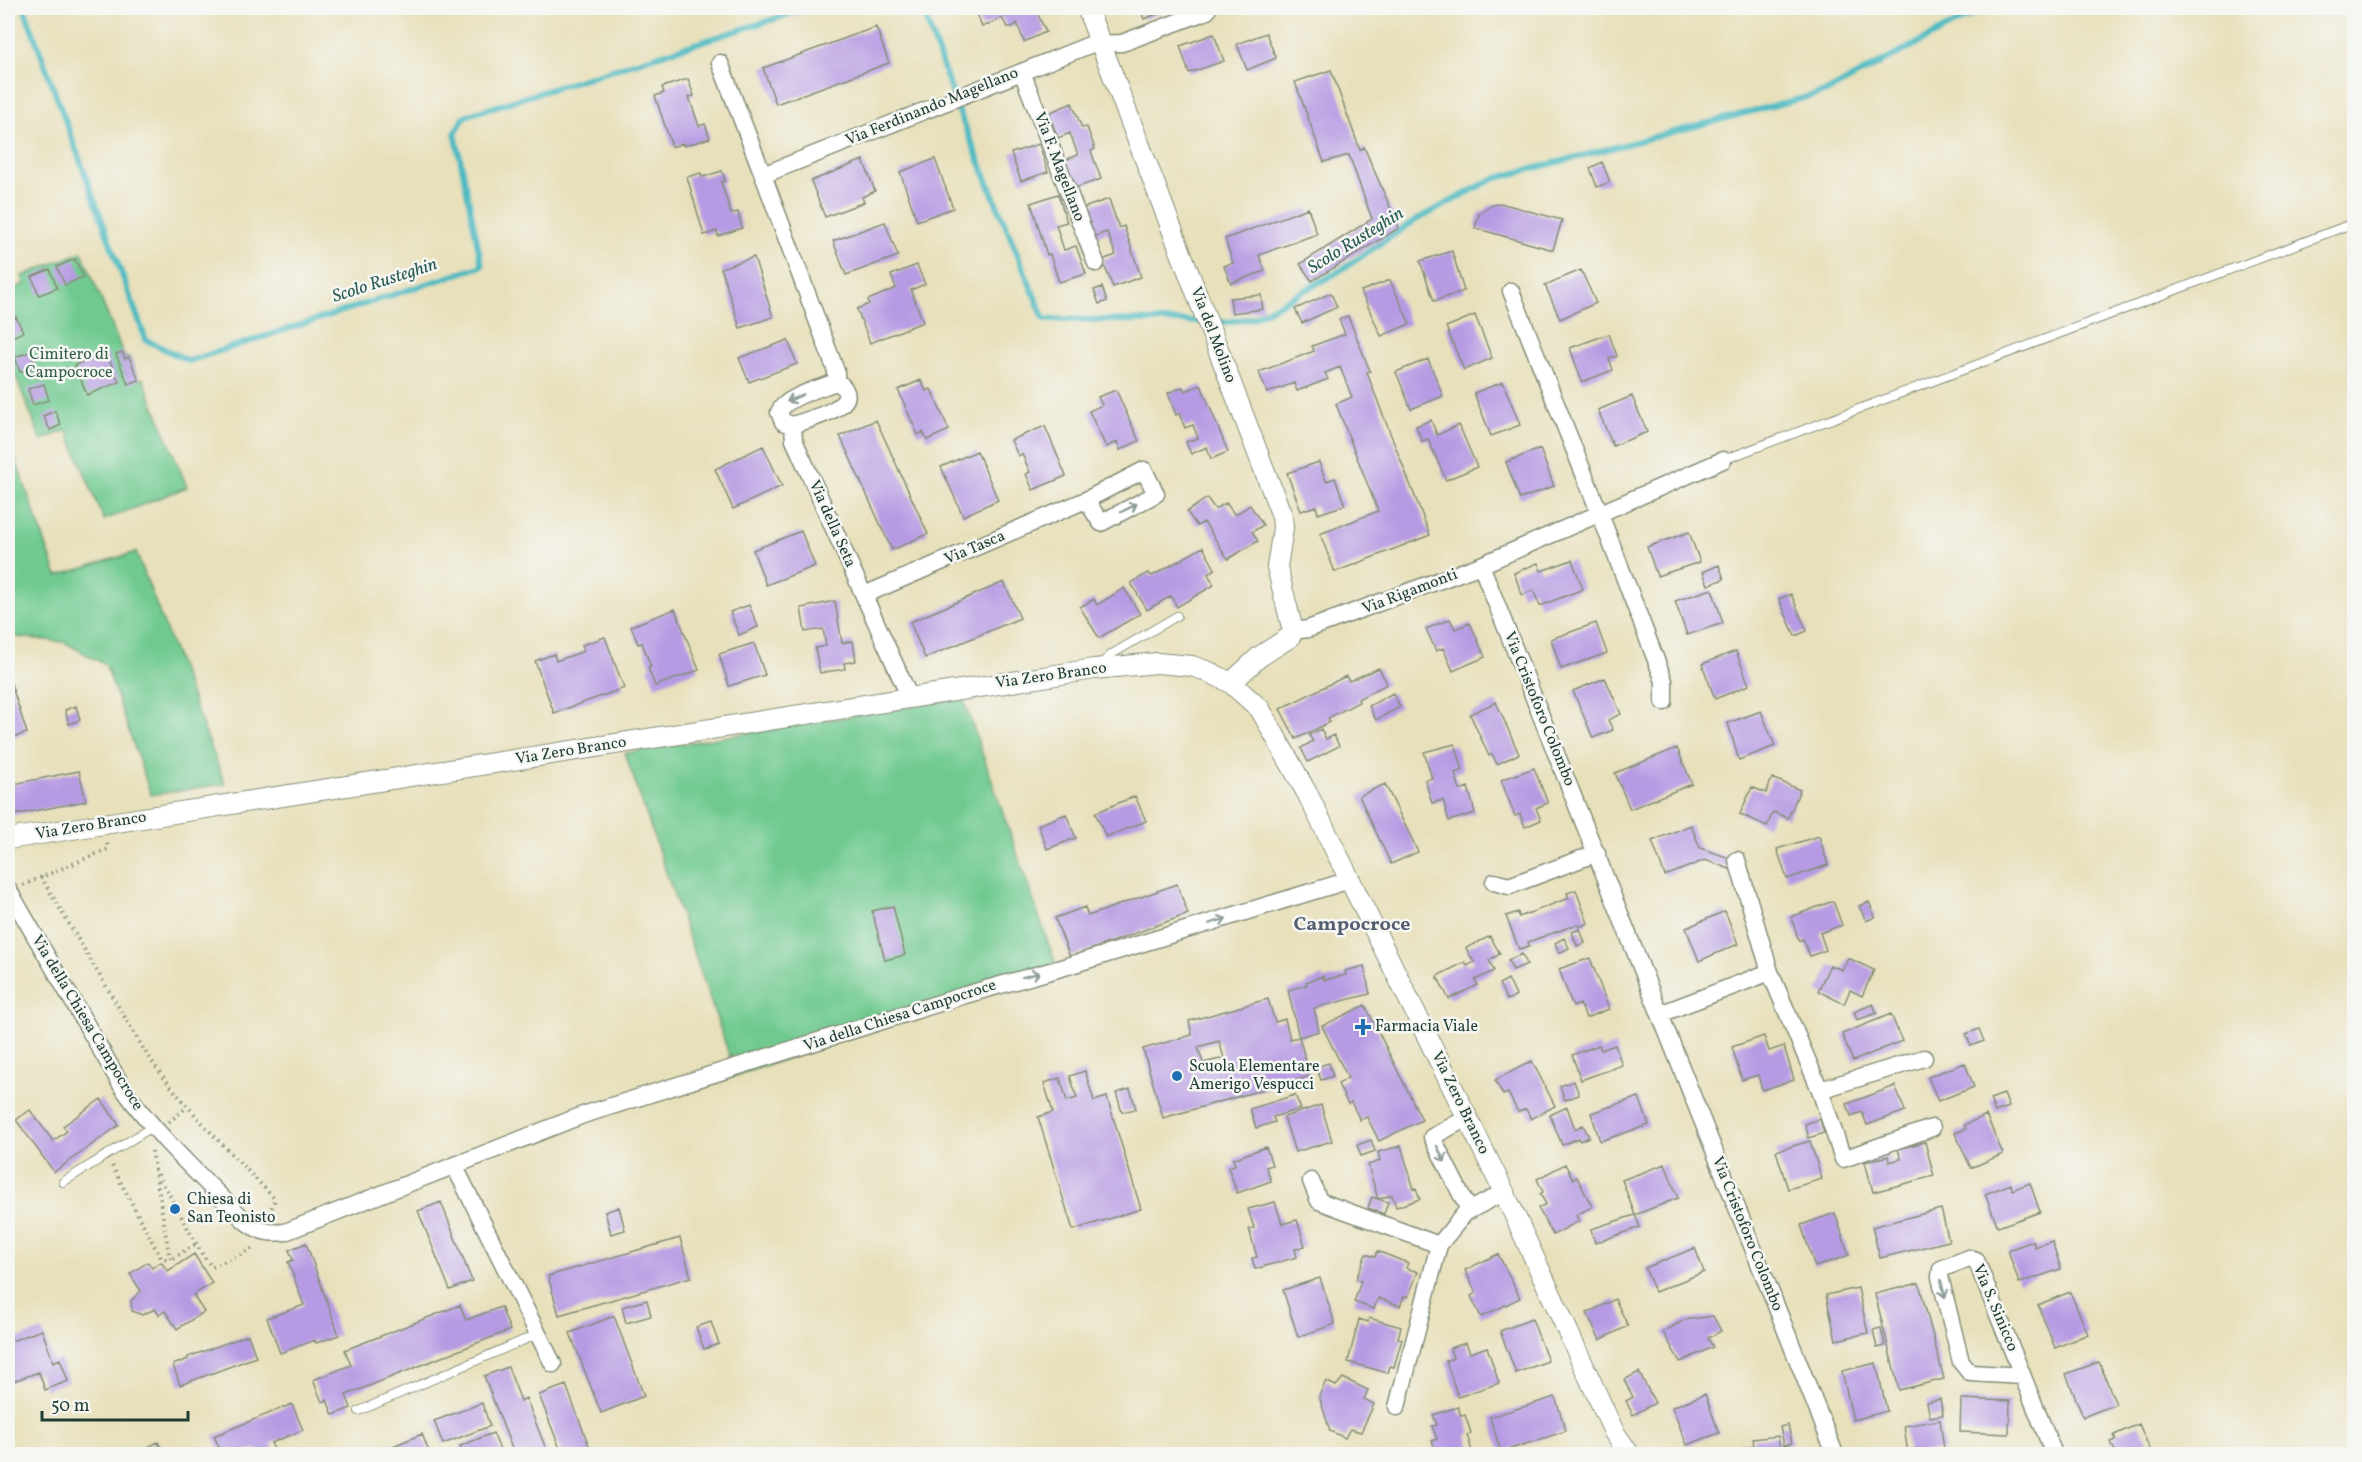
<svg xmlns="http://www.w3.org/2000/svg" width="2362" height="1462" font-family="Vollkorn,serif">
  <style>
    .green { fill: #70ca90; stroke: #488462; stroke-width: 1.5 }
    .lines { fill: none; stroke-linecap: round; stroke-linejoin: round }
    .stream { stroke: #4bbac1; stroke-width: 6 }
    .building { fill: #b69ae3; fill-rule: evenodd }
    .service-casing { stroke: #848e78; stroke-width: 10 }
    .minor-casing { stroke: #848e78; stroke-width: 19 }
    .tertiary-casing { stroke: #848e78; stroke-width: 22 }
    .path { stroke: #848e78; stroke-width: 4; stroke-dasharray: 1.5 4.5; stroke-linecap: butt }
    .service { stroke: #fff; stroke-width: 8 }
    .minor { stroke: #fff; stroke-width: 16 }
    .tertiary { stroke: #fff; stroke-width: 20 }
    .oneway { stroke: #8f9e9a }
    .poi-dot { fill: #1f6fb2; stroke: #f6f6f2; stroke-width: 2 }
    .labels { text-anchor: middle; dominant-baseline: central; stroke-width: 5; stroke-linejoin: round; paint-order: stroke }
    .street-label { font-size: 16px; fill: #1f3d34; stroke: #f6f6f2 }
    .park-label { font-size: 16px; fill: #33604b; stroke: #f6f6f2 }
    .poi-label { font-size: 16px; fill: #1f3d34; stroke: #f6f6f2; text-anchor: start }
    .water-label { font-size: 18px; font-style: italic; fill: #2a5c57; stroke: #f6f6f2 }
    .quarter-label { font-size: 20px; font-weight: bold; fill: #545e71; stroke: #f6f6f2 }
  </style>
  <rect width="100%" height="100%" fill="#f6f6f2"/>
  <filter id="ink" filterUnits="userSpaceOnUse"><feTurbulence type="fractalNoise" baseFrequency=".0167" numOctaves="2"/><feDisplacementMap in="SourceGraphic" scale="12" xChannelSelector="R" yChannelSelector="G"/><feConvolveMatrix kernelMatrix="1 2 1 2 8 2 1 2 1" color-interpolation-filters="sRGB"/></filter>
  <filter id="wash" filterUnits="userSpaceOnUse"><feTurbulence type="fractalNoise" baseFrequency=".008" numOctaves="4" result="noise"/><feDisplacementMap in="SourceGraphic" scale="24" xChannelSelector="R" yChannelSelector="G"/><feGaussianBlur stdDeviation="1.35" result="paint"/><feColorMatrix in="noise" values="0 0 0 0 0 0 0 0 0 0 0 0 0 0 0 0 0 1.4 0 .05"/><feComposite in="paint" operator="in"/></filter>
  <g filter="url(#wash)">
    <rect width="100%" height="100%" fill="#e8e0bb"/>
    <path class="green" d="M82 252 125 358 129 357 139 380 143 378 187 487 104 520 67 430 41 440 8 357V291L25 284 22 276Z
      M8 438 57 576 136 552 225 784 151 795 106 665 64 642 8 636Z
      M963 698 1059 974 960 1000 694 1090 687 1080 732 1063 625 753Z"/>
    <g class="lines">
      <path class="stream" d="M24 8 146 340 189 361 482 266 455 133 465 116 809 8
        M922 8 959 112 1044 319 1227 322 1252 318 1278 305 1338 272 1416 220 1493 179 1826 92 1984 8"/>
    </g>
    <g id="blocks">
      <path class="building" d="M975 8H1035L1046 32 1024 42 1017 23 1013 27H1007L1002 18 982 27Z
        M1140 8H1164L1165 11 1144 19Z
        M876 27 889 63 776 104 763 68Z
        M1266 33 1276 58 1247 70 1237 44Z
        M1214 34 1224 61 1189 73 1180 46Z
        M1331 70 1360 150 1364 147 1399 228 1312 281 1300 264 1372 219 1349 155 1324 162 1295 82Z
        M688 79 694 96 689 97 699 126 705 124 710 138 684 146 683 143 672 147 655 96 664 93 662 87Z
        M1072 103 1082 128 1087 127 1095 149 1091 151 1101 179 1075 188 1065 160 1078 155 1070 133 1058 138 1048 113Z
        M1039 144 1048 172 1021 181 1011 153Z
        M935 159 953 208 917 221 900 172Z
        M863 160 875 191 862 197 864 202 825 217 811 181Z
        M1602 162 1610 182 1597 187 1590 168Z
        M722 171 725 181 721 182 731 214 738 212 742 228 718 236 717 231 704 235 687 177 701 173 702 177Z
        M1058 194 1067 222 1056 225 1064 250 1076 246 1086 274 1059 282 1050 254 1047 255 1031 203Z
        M1109 199 1119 228 1124 226 1141 277 1113 287 1102 260 1116 255 1107 232 1093 237 1083 208Z
        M1500 203 1562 220 1553 250 1475 228 1479 214 1490 206Z
        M1308 208 1317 234 1259 255 1265 271 1231 283 1224 266 1233 263 1225 239Z
        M885 222 898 256 846 275 833 241Z
        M1452 251 1464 291 1434 301 1420 261Z
        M754 257 773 317 740 328 721 268Z
        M75 259 83 277 65 285 57 267Z
        M917 265 925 284 911 290 923 322 870 343 857 309 869 304 868 300 896 288 891 275Z
        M50 269 57 288 39 295 32 277Z
        M1581 270 1596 303 1560 319 1545 285Z
        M1390 280 1410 324 1381 336 1361 291Z
        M1102 287 1107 301 1099 304 1094 290Z
        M1331 293 1337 307 1302 323 1295 309Z
        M1261 295 1263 309 1232 313 1230 298Z
        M1475 315 1492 358 1464 370 1446 327Z
        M1348 316 1370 371 1367 372 1373 389 1430 535 1335 572 1320 534 1378 511 1336 404 1352 397 1340 367 1325 373 1328 379 1297 391 1294 383 1267 393 1259 372 1314 351 1312 346 1345 334 1339 319Z
        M16 317 23 332 8 339V321Z
        M1609 334 1617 356 1609 358 1613 370 1582 382 1570 348Z
        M788 340 797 364 749 382 739 358Z
        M30 352 36 367 20 372 15 357Z
        M106 352 119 382 87 395 75 365Z
        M122 352 125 359 129 357 139 380 128 384 116 354Z
        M1428 359 1443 396 1411 409 1396 372Z
        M921 380 926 391 931 389 949 430 927 440 923 432 918 435 898 390Z
        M1503 382 1520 425 1491 436 1474 393Z
        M44 384 49 400 33 405 28 389Z
        M1201 385 1228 452 1211 459 1207 447 1191 454 1186 442 1198 438 1193 425 1185 428 1179 413 1176 415 1168 393 1183 387 1185 391Z
        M1116 390 1139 441 1120 450 1117 442 1106 447 1089 411 1102 405 1098 397Z
        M1632 396 1647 432 1613 446 1598 410Z
        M55 411 61 425 50 430 43 416Z
        M876 420 928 534 892 550 840 436Z
        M1431 420 1437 435 1459 425 1477 467 1446 480 1428 439 1422 441 1416 426Z
        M1045 426 1066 476 1033 490 1026 474 1030 472 1022 454 1018 456 1011 440Z
        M763 446 782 486 733 509 715 469Z
        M1540 449 1554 486 1520 499 1506 462Z
        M977 451 998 500 963 516 941 467Z
        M1319 462 1326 481 1335 478 1345 505 1318 514 1316 506 1301 511 1287 473Z
        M1207 498 1215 509 1226 503 1235 515 1250 505 1263 525 1252 532 1258 541 1228 559 1204 522 1197 526 1187 512Z
        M801 531 815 566 766 585 753 550Z
        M1689 532 1700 562 1657 576 1647 547Z
        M1203 547 1215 569 1208 574 1214 585 1177 607 1171 596 1147 610 1131 583 1148 573 1152 576Z
        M1572 560 1583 589 1540 606 1533 590 1522 595 1514 573 1538 563 1541 571Z
        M1719 565 1724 579 1708 585 1703 572Z
        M1004 582 1020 618 925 658 910 622Z
        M1124 588 1140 614 1099 638 1080 607 1094 599 1097 605Z
        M1712 589 1723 623 1687 635 1675 601Z
        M1791 594 1807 631 1795 636 1779 599Z
        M835 601 842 643 853 641 856 661 844 663 845 669 820 673 815 648 826 646 823 629 805 632 801 608Z
        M749 605 758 627 739 635 730 612Z
        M675 609 699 670 655 686 648 668 651 667 642 643 638 644 631 626Z
        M1450 619 1455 629 1470 623 1485 657 1453 671 1443 648 1436 651 1426 629Z
        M1596 623 1607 653 1561 669 1551 639Z
        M605 637 624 688 554 713 535 661 554 654 556 661 584 651 582 645Z
        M754 643 765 675 729 686 719 654Z
        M1736 651 1749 685 1715 699 1702 664Z
        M1379 668 1387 684 1358 699 1359 702 1328 718 1330 722 1296 739 1280 709 1346 676 1349 681Z
        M8 674 27 733 8 739Z
        M1605 678 1621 714 1608 720 1613 730 1593 738 1573 691Z
        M1393 693 1400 707 1376 720 1369 706Z
        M1496 702 1519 754 1497 764 1492 754 1489 756 1470 714Z
        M76 706 80 720 69 724 65 710Z
        M1761 711 1775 746 1739 760 1728 723Z
        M1321 729 1326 739 1334 735 1339 746 1308 762 1301 748 1313 741 1309 735Z
        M1455 744 1463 770 1455 773 1460 790 1468 787 1475 813 1449 821 1443 800 1432 803 1425 780 1432 778 1424 752Z
        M1677 748 1692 784 1630 809 1615 773Z
        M1534 768 1548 803 1536 808 1541 820 1525 827 1520 814 1515 816 1501 780Z
        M79 771 86 801 13 815 8 785Z
        M1772 778 1800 790 1788 818 1773 812 1767 826 1740 814 1752 787 1766 793Z
        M1385 784 1418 852 1391 864 1359 796Z
        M1135 796 1146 821 1106 837 1095 813Z
        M1066 814 1076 838 1047 849 1038 825Z
        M1691 825 1700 848 1730 858 1735 871 1705 860 1665 876 1652 841Z
        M1819 836 1828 865 1787 879 1777 849Z
        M1177 884 1188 914 1070 957 1055 918 1085 907 1088 916Z
        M1576 890 1588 923 1579 927 1578 924 1528 942 1529 946 1519 949 1506 916 1518 912 1519 917 1569 898 1567 893Z
        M1833 901 1842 925 1820 933 1826 950 1810 956 1803 939 1799 941 1791 917Z
        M1869 902 1875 917 1866 921 1859 906Z
        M893 906 905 955 885 960 872 911Z
        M1725 911 1738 944 1699 961 1686 928Z
        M1580 929 1585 943 1577 946 1572 932Z
        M1490 936 1500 954 1489 960 1494 971 1475 980 1478 985 1449 999 1437 976 1465 962 1467 966 1474 962 1466 948Z
        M1564 938 1569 948 1559 953 1555 943Z
        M1522 954 1527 964 1513 970 1508 960Z
        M1590 958 1609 1009 1586 1018 1580 1004 1573 1007 1559 969Z
        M1848 958 1874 970 1862 996 1850 990 1844 1004 1818 991 1830 965 1842 970Z
        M1364 966 1370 994 1314 1008 1319 1031 1299 1037 1288 990 1307 985 1306 982 1323 976 1324 980 1346 975 1345 971Z
        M1508 979 1516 996 1507 1000 1499 984Z
        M1268 999 1275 1022 1285 1019 1290 1039 1299 1037 1310 1076 1163 1118 1143 1049 1192 1035 1189 1021ZM1219 1041 1224 1058 1203 1063 1198 1047Z
        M1873 1004 1877 1013 1857 1020 1854 1012Z
        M1365 1005 1422 1120 1379 1141 1367 1117 1360 1120 1351 1102 1348 1104 1338 1084 1348 1078 1322 1026Z
        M1891 1014 1902 1041 1853 1061 1842 1034Z
        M1979 1029 1984 1041 1971 1046 1966 1034Z
        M1764 1036 1769 1051 1784 1046 1794 1080 1762 1090 1758 1075 1742 1080 1732 1047Z
        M1599 1045 1601 1050 1615 1045 1622 1065 1581 1080 1572 1055Z
        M1532 1061 1555 1106 1531 1119 1526 1109 1518 1112 1508 1093 1503 1095 1495 1080Z
        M1329 1063 1333 1076 1321 1080 1316 1067Z
        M1965 1063 1974 1087 1938 1101 1928 1077Z
        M1085 1071 1094 1101 1107 1097 1141 1209 1073 1230 1038 1117 1053 1112 1044 1083 1060 1078 1067 1101 1077 1098 1070 1076Z
        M1574 1081 1579 1095 1565 1100 1560 1086Z
        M1895 1086 1905 1111 1867 1125 1862 1112 1851 1116 1847 1104Z
        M1130 1089 1136 1109 1122 1112 1116 1093Z
        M2004 1094 2009 1107 1995 1112 1990 1099Z
        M1295 1095 1301 1109 1273 1117 1275 1122 1256 1128 1250 1109Z
        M1639 1097 1649 1125 1600 1141 1591 1113Z
        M101 1099 119 1125 54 1172 16 1120 30 1110 53 1141 67 1131 63 1126Z
        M1321 1105 1332 1141 1295 1152 1284 1117Z
        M1567 1107 1575 1129 1583 1125 1589 1137 1580 1141 1579 1138 1562 1145 1550 1115Z
        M1986 1115 2003 1154 1971 1168 1955 1133 1966 1129 1964 1125Z
        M1820 1119 1824 1133 1809 1138 1805 1124Z
        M1371 1140 1375 1151 1361 1156 1357 1145Z
        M1810 1141 1822 1179 1788 1189 1776 1151Z
        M1925 1142 1934 1176 1873 1192 1865 1162 1888 1156 1889 1162 1901 1159 1898 1149Z
        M1401 1146 1414 1189 1416 1188 1420 1199 1396 1207 1392 1195 1378 1199 1388 1202 1384 1214 1368 1208 1372 1197 1378 1199 1368 1165 1380 1161 1378 1152Z
        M1266 1147 1272 1165 1266 1167 1271 1181 1237 1193 1228 1167 1235 1165 1233 1159Z
        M1565 1164 1573 1179 1577 1177 1592 1207 1576 1215 1579 1221 1553 1235 1538 1208 1546 1204 1540 1194 1543 1192 1537 1179Z
        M1665 1164 1678 1198 1635 1215 1622 1180Z
        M2030 1183 2040 1212 1998 1227 1985 1194 2011 1184 2012 1190Z
        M441 1202 472 1281 450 1290 418 1211Z
        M1275 1202 1282 1224 1297 1220 1305 1246 1295 1249 1297 1257 1255 1269 1252 1258 1257 1257 1249 1229 1254 1228 1248 1209Z
        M619 1207 625 1230 611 1234 605 1212Z
        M1941 1209 1949 1241 1880 1258 1872 1227Z
        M1835 1213 1849 1255 1815 1267 1801 1225Z
        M1635 1215 1640 1227 1595 1243 1591 1229Z
        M680 1238 691 1277 559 1315 548 1276Z
        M2033 1241 2035 1247 2052 1241 2061 1269 2019 1283 2008 1250Z
        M306 1243 339 1335 316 1343 315 1340 280 1353 267 1318 304 1305 288 1262 293 1260 289 1250Z
        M1695 1248 1704 1272 1655 1292 1645 1268Z
        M1377 1251 1408 1263 1406 1268 1418 1272 1408 1297 1404 1296 1400 1306 1378 1298 1374 1309 1354 1302 1361 1281 1356 1279 1366 1254 1375 1257Z
        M194 1254 212 1283 193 1295 204 1312 177 1329 165 1311 159 1315 155 1309 142 1315 132 1311 131 1301 141 1291 130 1274 148 1262 152 1268 161 1262 168 1271Z
        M1498 1254 1520 1298 1481 1317 1471 1296 1476 1293 1465 1270Z
        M1320 1278 1335 1324 1298 1337 1283 1290Z
        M1919 1283 1944 1379 1899 1390 1875 1294Z
        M1858 1288 1868 1333 1836 1340 1826 1295Z
        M2070 1292 2088 1334 2055 1348 2038 1305Z
        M1615 1299 1628 1326 1600 1340 1587 1313Z
        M647 1300 651 1316 626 1323 622 1307Z
        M460 1305 466 1320 501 1307 510 1330 346 1395 351 1408 333 1415 327 1400 322 1402 313 1380 351 1365 345 1350Z
        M614 1316 644 1396 601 1413 570 1333Z
        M1713 1316 1721 1331 1708 1338 1713 1347 1680 1362 1663 1332 1684 1320Z
        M1369 1318 1401 1327 1398 1338 1402 1339 1394 1367 1390 1366 1388 1373 1348 1362 1359 1319 1368 1322Z
        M1532 1319 1548 1361 1516 1373 1500 1331Z
        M711 1322 719 1344 704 1349 696 1327Z
        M1881 1328 1885 1346 1877 1348 1873 1330Z
        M42 1330 53 1362 60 1359 68 1381 45 1390 39 1372 8 1383V1342Z
        M248 1335 256 1357 180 1385 173 1365 188 1359V1357Z
        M1466 1343 1470 1353 1487 1347 1499 1383 1458 1397 1446 1361 1453 1358 1450 1348Z
        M2099 1362 2116 1404 2083 1417 2066 1374Z
        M1876 1363 1887 1411 1853 1420 1842 1371Z
        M508 1367 521 1401 526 1398 548 1454H514L484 1376Z
        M1639 1372 1655 1403 1633 1415 1626 1401 1633 1397 1624 1380Z
        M1343 1378 1368 1390 1364 1399 1374 1404 1361 1432 1350 1429 1345 1438 1330 1431 1319 1396 1326 1381 1336 1386Z
        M566 1385 592 1454H562L539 1395Z
        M1705 1394 1719 1433 1687 1445 1672 1407Z
        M1555 1397 1566 1431 1501 1452 1490 1417Z
        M1940 1399 1943 1415 1930 1417 1927 1402Z
        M1961 1399 2010 1401 2009 1434 1960 1432Z
        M482 1403 490 1426 443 1444 434 1421Z
        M292 1404 303 1430 271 1443 274 1449 260 1454 256 1449 242 1454H222L214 1436Z
        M1458 1407 1461 1416 1465 1415 1471 1433 1467 1435 1472 1451 1469 1452V1454H1437L1432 1441 1437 1439 1432 1426 1437 1425 1433 1415Z
        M1940 1420 1944 1449 1908 1454 1904 1426Z
        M2139 1424 2152 1454H2116L2111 1442 2116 1440 2114 1435Z
        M1788 1425 1792 1443 1784 1445 1780 1427Z
        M493 1433 502 1454H463L460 1446Z
        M422 1434 430 1454H394L391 1447Z
        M1778 1436 1781 1454H1743L1742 1448 1754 1446 1753 1439Z
        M158 1442 164 1454H142L140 1451Z"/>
    </g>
  </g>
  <g filter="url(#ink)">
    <use href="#blocks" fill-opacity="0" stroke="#848e78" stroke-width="1.5"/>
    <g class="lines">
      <g class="service-casing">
        <path id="service" d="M1723 460 2354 223
          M1103 667V662L1112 654 1177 616
          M63 1182 152 1127
          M359 1411 538 1334"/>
      </g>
      <g class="minor-casing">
        <path id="minor" d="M720 63 763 175
          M1022 72 1096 263
          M1511 291 1600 514 1664 681V702
          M836 382V371L763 175 1092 44 1122 43 1207 11 1206 8
          M793 425 794 440 910 698
          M793 425 783 422 779 412C785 397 821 388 836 382
          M793 425C806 420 852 409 846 392 844 386 841 384 836 382
          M1481 565 1835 1454
          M864 595 1086 500 1144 470 1156 494 1101 523 1086 500
          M1293 631 1308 629 1481 565 1723 460
          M1737 860 1770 972
          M1494 882 1509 886 1597 853
          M8 889 123 1088C158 1138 203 1178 245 1221 258 1231 268 1234 285 1232L583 1115 965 995 1061 968 1350 880
          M1660 1014 1770 972 1820 1090 1843 1159 1932 1128
          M1820 1090 1924 1058
          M1467 1118 1432 1137 1469 1210
          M454 1165 553 1364
          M1311 1181 1319 1201 1439 1245
          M2023 1376 1970 1373 1961 1362 1940 1277 1941 1269 1969 1258 1976 1260 2054 1454
          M1397 1407 1439 1245 1465 1213 1504 1192"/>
      </g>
      <g class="tertiary-casing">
        <path id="tertiary" d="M1087 8 1282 516 1283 528 1277 567 1293 631 1290 637 1259 657 1231 683
          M8 839 1094 669 1157 663 1192 666 1209 672 1231 683 1260 709 1308 795 1504 1192 1614 1432 1629 1454"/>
      </g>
      <path class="path" d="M41 877 146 1053C183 1107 230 1152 275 1199L269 1216
        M23 885 108 849 107 841
        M169 1122 187 1107
        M152 1151 170 1260 196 1244
        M112 1166 161 1258 170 1260
        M155 1169 203 1256 212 1267 256 1247"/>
      <use href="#service" class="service"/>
      <use href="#minor" class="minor"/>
      <use href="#tertiary" class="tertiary"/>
    </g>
    <defs><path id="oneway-shaft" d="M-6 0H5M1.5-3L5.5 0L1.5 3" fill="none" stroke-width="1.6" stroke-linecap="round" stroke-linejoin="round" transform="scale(1.5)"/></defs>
    <g class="oneway">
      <use href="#oneway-shaft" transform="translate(795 398) rotate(156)"/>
      <use href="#oneway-shaft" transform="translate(1129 508) rotate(-27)"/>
      <use href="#oneway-shaft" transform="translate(1218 921) rotate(-17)"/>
      <use href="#oneway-shaft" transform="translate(1031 975) rotate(-14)"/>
      <use href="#oneway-shaft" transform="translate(1441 1154) rotate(64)"/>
      <use href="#oneway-shaft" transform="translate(1943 1289) rotate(76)"/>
    </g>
  </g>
  <g class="poi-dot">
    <path d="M1360 1018h6v6h6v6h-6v6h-6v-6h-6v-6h6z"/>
    <circle cx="1177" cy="1076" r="6"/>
    <circle cx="175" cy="1209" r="6"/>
  </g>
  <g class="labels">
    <g class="street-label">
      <text transform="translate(932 107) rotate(-22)">Via Ferdinando Magellano</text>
      <text transform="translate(1059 167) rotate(69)">Via F. Magellano</text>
      <text transform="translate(1213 335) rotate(69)">Via del Molino</text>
      <text transform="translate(832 524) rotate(66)">Via della Seta</text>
      <text transform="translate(975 548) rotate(-23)">Via Tasca</text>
      <text transform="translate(1410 592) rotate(-21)">Via Rigamonti</text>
      <text transform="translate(1051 676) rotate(-8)">Via Zero Branco</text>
      <text transform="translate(1539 709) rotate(68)">Via Cristoforo Colombo</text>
      <text transform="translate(571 751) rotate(-9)">Via Zero Branco</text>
      <text transform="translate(91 826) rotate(-9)">Via Zero Branco</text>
      <text transform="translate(900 1016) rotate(-18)">Via della Chiesa Campocroce</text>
      <text transform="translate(87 1023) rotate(59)">Via della Chiesa Campocroce</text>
      <text transform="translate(1460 1103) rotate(64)">Via Zero Branco</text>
      <text transform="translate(1747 1234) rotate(68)">Via Cristoforo Colombo</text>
      <text transform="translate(1995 1308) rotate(67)">Via S. Sinicco</text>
    </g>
    <g class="park-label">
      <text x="69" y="355">Cimitero di<tspan x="69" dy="18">Campocroce</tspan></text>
    </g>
    <g class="poi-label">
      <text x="1375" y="1027">Farmacia Viale</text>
      <text x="1189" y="1067">Scuola Elementare<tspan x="1189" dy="18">Amerigo Vespucci</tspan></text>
      <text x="187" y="1200">Chiesa di<tspan x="187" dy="18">San Teonisto</tspan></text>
    </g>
    <g class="water-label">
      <text transform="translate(1356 241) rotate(-32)">Scolo Rusteghin</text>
      <text transform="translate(385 281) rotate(-18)">Scolo Rusteghin</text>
    </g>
    <g class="quarter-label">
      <text x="1352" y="925">Campocroce</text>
    </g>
  </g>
  <rect width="2362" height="1462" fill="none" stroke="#f6f6f2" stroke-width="30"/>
  <path d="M42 1411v9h146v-9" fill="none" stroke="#1f3d34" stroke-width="3"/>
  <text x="51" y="1411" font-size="18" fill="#1f3d34" stroke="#f6f6f2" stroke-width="4.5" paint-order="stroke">50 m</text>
</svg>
